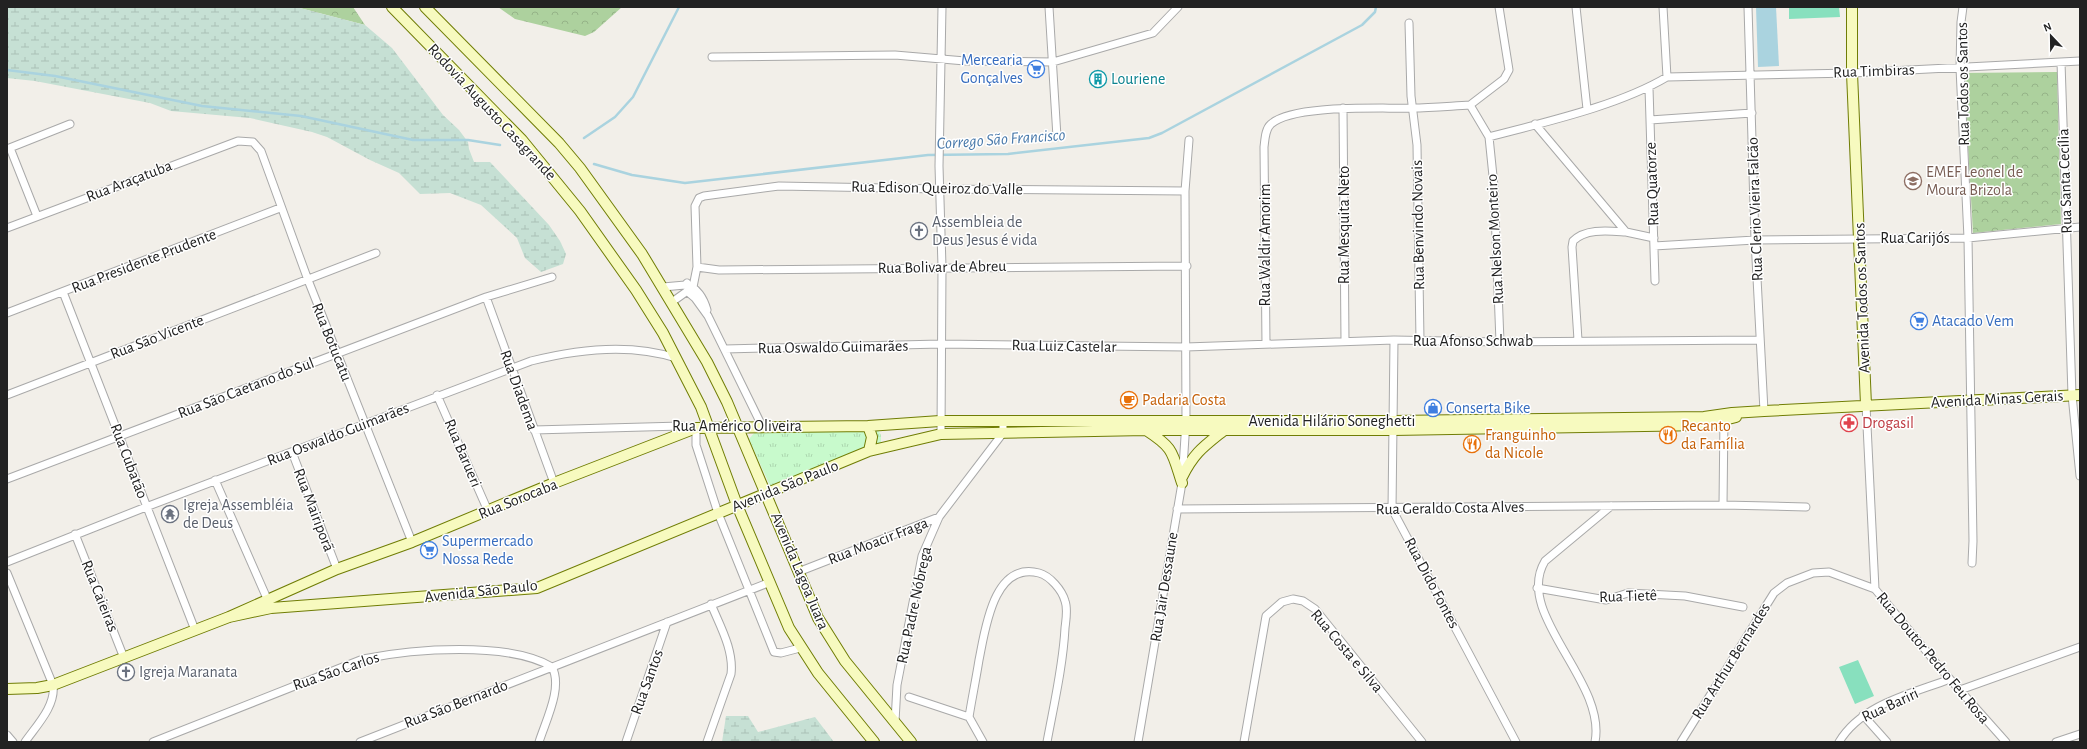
<svg xmlns="http://www.w3.org/2000/svg" width="2087" height="749" font-family="'Alegreya Sans',sans-serif">
  <style>
    .forest { fill: url(#forest-crowns) }
    .wetland { fill: url(#wetland-marsh) }
    .park { fill: url(#park-tufts) }
    .pitch { fill: #88e0be }
    .water { fill: #aad3df }
    .lines { fill: none; stroke-linecap: round; stroke-linejoin: round }
    .stream { stroke: #aad3df; stroke-width: 2.5 }
    .street-casing { stroke: #a9a9a9; stroke-width: 9 }
    .secondary-casing { stroke: #707d05; stroke-width: 12 }
    .street { stroke: #fff; stroke-width: 7 }
    .secondary { stroke: #f7fabf; stroke-width: 10 }
    .labels { text-anchor: middle; dominant-baseline: central; stroke-width: 3; stroke-linejoin: round; paint-order: stroke }
    .shop-label { font-size: 16px; fill: #366cbe; stroke: #fff; text-anchor: start }
    .street-label { font-size: 16px; fill: #222; stroke: #fff }
    .culture-label { font-size: 16px; fill: #0d838f; stroke: #fff; text-anchor: start }
    .education-label { font-size: 16px; fill: #785e54; stroke: #fff; text-anchor: start }
    .worship-label { font-size: 16px; fill: #5b616d; stroke: #fff; text-anchor: start }
    .food-label { font-size: 16px; fill: #c56008; stroke: #fff; text-anchor: start }
    .health-label { font-size: 16px; fill: #be3a42; stroke: #fff; text-anchor: start }
    .water-label { font-size: 17px; font-style: italic; fill: #4a7aab; stroke: #fff }
  </style>
  <defs>
    <pattern id="forest-crowns" width="20" height="18" patternUnits="userSpaceOnUse"><rect width="20" height="18" fill="#add19e"/><path d="M2 6a3 3 0 1 1 6 0M12 15a3 3 0 1 1 6 0" fill="none" stroke="#95b388"/></pattern>
    <pattern id="wetland-marsh" width="20" height="14" patternUnits="userSpaceOnUse"><rect width="20" height="14" fill="#c6e0d4"/><path d="M1 5h8M5 5V1M11 12h8M15 12V8" fill="none" stroke="#aac0b6"/></pattern>
    <pattern id="park-tufts" width="24" height="20" patternUnits="userSpaceOnUse"><rect width="24" height="20" fill="#c8facc"/><path d="M3 7l-1-3M5 7V3M7 7l1-3M15 17l-1-3M17 17v-4M19 17l1-3" fill="none" stroke="#acd6af"/></pattern>
  </defs>
  <rect width="100%" height="100%" fill="#f2efe9"/>
  <path class="forest" d="M296 7H353L365 25Z
    M498 7H622L594 32 585 36 515 19Z
    M2057 72 2061 224 1973 233 1965 94 1960 73Z"/>
  <path class="wetland" d="M7 7H296L365 25 392 48 443 115 459 130 468 142 469 149 474 162H490L549 225 560 241 566 254 563 264 541 272 525 258 517 238 481 205 450 193 420 194 399 173 370 160 327 137 312 132 250 118 171 111 150 103 35 81 7 78Z
    M726 716H748L758 732 815 717 834 742H722Z"/>
  <path class="park" d="M878 430 881 435V443L772 487 770 486 749 439 755 432Z"/>
  <path class="pitch" d="M1789 7H1839L1840 17 1789 19Z
    M1858 660 1874 696 1855 704 1839 667Z"/>
  <path class="water" d="M1756 7H1776L1779 66 1758 67Z"/>
  <g class="lines">
    <path class="stream" d="M7 70 55 76 202 106 301 116 413 140H468L500 145
      M584 138 615 117 633 97 679 7
      M594 164 632 175 685 183 928 155 1008 154 1149 138 1162 133 1362 25 1375 12 1376 7"/>
    <g class="street-casing">
      <path id="street" d="M1049 7 1057 137
        M1576 7 1587 109
        M1663 7 1667 77
        M1748 7 1755 240 1764 411
        M1963 7 1961 22 1960 68 1968 238 1973 541 1972 563
        M1409 23 1411 96 1417 145 1420 341
        M712 57 895 55 965 61 1053 62 1153 33 1178 7
        M2061 62 2072 395 2080 476
        M1649 88 1655 281
        M1470 105 1504 79 1509 70 1499 7
        M1343 108 1345 341
        M1650 120 1752 113
        M1535 124 1626 232 1654 238
        M1489 137C1545 122 1618 106 1667 77L1852 73 2080 61
        M10 148 37 216
        M7 149 70 124
        M7 228 238 141 253 142 261 151 308 280 412 542
        M1654 246 1755 240 1968 238 2080 227
        M697 267 719 270 1187 266
        M685 285C697 286 704 299 707 310
        M663 287 685 285 687 283
        M63 292 195 630
        M688 292 695 298 708 316 762 426
        M486 297 554 483
        M672 302 693 287 697 267 695 206 699 198 704 196 779 186 940 189 1185 191
        M7 313 280 208
        M1394 340 1392 509 1516 742
        M1578 340 1572 247 1573 241C1586 228 1609 231 1626 232
        M1266 344 1264 147C1265 140 1265 129 1271 124 1293 104 1381 109 1412 108 1431 108 1451 106 1470 105L1489 137 1494 186 1500 342
        M725 349 941 344 1186 347 1394 340 1500 342 1760 340
        M7 395 376 253
        M437 395 488 511
        M1866 405 1875 589
        M534 430 681 426 696 428V445L718 513 774 652 781 653 800 648
        M941 434 942 267 939 166 942 7
        M292 452 337 569
        M7 479 486 297 552 277
        M215 480 269 603
        M1723 505 1724 417
        M1177 509 1723 505 1806 507
        M75 534 124 658
        M7 562 146 507 531 361C578 349 630 343 676 358
        M798 572 939 517
        M7 573 53 685C56 706 36 726 25 742
        M1537 588 1606 600 1628 593 1685 596 1743 607
        M1960 690 2080 647
        M909 697 969 717 983 742
        M1863 715 1887 742
        M969 717C972 698 976 679 979 660 985 631 993 561 1039 573 1050 576 1062 590 1065 601 1068 609 1066 619 1065 628 1063 666 1054 704 1047 742
        M895 722 897 685 922 556 939 517 1003 433V422
        M7 735 13 742
        M153 742 363 659C412 649 508 641 552 667
        M360 742 768 583
        M539 742C546 720 563 687 552 667
        M626 742 667 622
        M707 742 731 674C734 650 720 626 711 604
        M1138 742 1182 483 1186 421 1185 191 1189 140
        M1244 742 1266 616 1282 602 1293 599 1303 601 1315 609 1422 742
        M1595 742C1607 681 1513 614 1545 561L1611 506
        M1681 742 1774 593 1787 583 1813 573 1829 572 1875 589 1941 669 2006 742
        M1839 742C1862 704 1911 694 1950 679
        M2056 742 2080 734"/>
    </g>
    <g class="secondary-casing">
      <path id="secondary" d="M392 7 522 140 580 211 636 290 663 333 701 407 737 505 789 628 818 673 874 742
        M425 7 559 143 580 168 642 254 707 362 727 402 818 618 845 661 911 742
        M1852 7V73L1866 405
        M868 426 872 437 869 451
        M1146 430C1174 448 1172 452 1182 483
        M1182 477C1194 453 1203 447 1223 431
        M229 617 337 569 412 542 554 483 696 428 868 426 940 421H1393L1704 417 1732 413 1764 411 2080 395
        M7 689 37 688 53 685 229 617 271 608 537 588 869 451 941 434 1146 430H1393L1705 425 1736 417"/>
    </g>
    <use href="#street" class="street"/>
    <use href="#secondary" class="secondary"/>
  </g>
  <defs>
    <g id="supermarket-ring" transform="scale(0.9)"><circle r="9.5" fill="#fff" stroke="#3f7fe0" stroke-width="1.5"/><path d="M-6-5.5h2.5l.6 2H6L4.5 2H-2.5L-4.4-4H-6ZM-1.5 3.2a1.3 1.3 0 1 0 .1 0ZM3 3.2a1.3 1.3 0 1 0 .1 0Z" fill="#3f7fe0"/></g>
    <g id="building-ring" transform="scale(0.9)"><circle r="9.5" fill="#fff" stroke="#0f9aa8" stroke-width="1.5"/><path d="M-4-6H4V6H1V3H-1V6H-4ZM-2.5-4.3h1.7v1.8h-1.7ZM.8-4.3h1.7v1.8H.8ZM-2.5-1h1.7V.8h-1.7ZM.8-1h1.7V.8H.8Z" fill="#0f9aa8"/></g>
    <g id="school-ring" transform="scale(0.9)"><circle r="9.5" fill="#fff" stroke="#8d6e63" stroke-width="1.5"/><path d="M0-5L7-2L0 1L-7-2ZM-4 1L0 2.5L4 1V4Q0 6-4 4Z" fill="#8d6e63"/></g>
    <g id="church-ring" transform="scale(0.9)"><circle r="9.5" fill="#fff" stroke="#6b7280" stroke-width="1.5"/><path d="M-1.2-6h2.4v3.5h3.3v2.4h-3.3V6h-2.4V-.1h-3.3v-2.4h3.3Z" fill="#6b7280"/></g>
    <g id="cafe-ring" transform="scale(0.9)"><circle r="9.5" fill="#fff" stroke="#e8710a" stroke-width="1.5"/><path d="M-5.5-4.5H6V0H3Q3 3.5 0 3.5H-2.5Q-5.5 3.5-5.5 0ZM3-3.2v2h1.7v-2ZM-6 4.5H4V6H-6Z" fill="#e8710a"/></g>
    <g id="shop-ring" transform="scale(0.9)"><circle r="9.5" fill="#fff" stroke="#3f7fe0" stroke-width="1.5"/><path d="M-5-2.5h2.3a2.7 3.5 0 0 1 5.4 0H5L5.5 6h-11ZM-1.5-2.5h3a1.5 2.3 0 0 0-3 0Z" fill="#3f7fe0"/></g>
    <g id="pharmacy-ring" transform="scale(0.9)"><circle r="9.5" fill="#fff" stroke="#e0444e" stroke-width="1.5"/><path d="M-2-6h4v4h4v4h-4v4h-4v-4h-4v-4h4Z" fill="#e0444e"/></g>
    <g id="restaurant-ring" transform="scale(0.9)"><circle r="9.5" fill="#fff" stroke="#e8710a" stroke-width="1.5"/><path d="M-5-6h1v4h1v-4h1v4h1v-4h1v5L-1.5 .5V6h-2V.5L-5-1ZM5-6V6H3V1.5H1.5Q1.5-4 5-6Z" fill="#e8710a"/></g>
    <g id="temple-ring" transform="scale(0.9)"><circle r="9.5" fill="#fff" stroke="#6b7280" stroke-width="1.5"/><path d="M0-6L5-2H3V0L6.5 2.5H4V6H1.5V3h-3V6H-4V2.5H-6.5L-3 0V-2H-5Z" fill="#6b7280"/></g>
  </defs>
  <g fill-rule="evenodd">
    <use href="#supermarket-ring" x="1036" y="69"/>
    <use href="#building-ring" x="1098" y="79"/>
    <use href="#school-ring" x="1913" y="181"/>
    <use href="#church-ring" x="919" y="231"/>
    <use href="#supermarket-ring" x="1919" y="321"/>
    <use href="#cafe-ring" x="1129" y="400"/>
    <use href="#shop-ring" x="1433" y="408"/>
    <use href="#pharmacy-ring" x="1849" y="423"/>
    <use href="#restaurant-ring" x="1668" y="435"/>
    <use href="#restaurant-ring" x="1472" y="444"/>
    <use href="#temple-ring" x="170" y="514"/>
    <use href="#supermarket-ring" x="429" y="550"/>
    <use href="#church-ring" x="126" y="672"/>
  </g>
  <g class="labels">
    <g class="shop-label">
      <text x="1023" y="60" text-anchor="end">Mercearia<tspan x="1023" dy="18">Gonçalves</tspan></text>
      <text x="1932" y="321">Atacado Vem</text>
      <text x="1446" y="408">Conserta Bike</text>
      <text x="442" y="541">Supermercado<tspan x="442" dy="18">Nossa Rede</tspan></text>
    </g>
    <g class="street-label">
      <text transform="translate(1874 71) rotate(-2)">Rua Timbiras</text>
      <text transform="translate(1963 84) rotate(-91)">Rua Todos os Santos</text>
      <text transform="translate(492 112) rotate(47)">Rodovia Augusto Casagrande</text>
      <text transform="translate(129 181) rotate(-21)">Rua Araçatuba</text>
      <text transform="translate(2065 181) rotate(-92)">Rua Santa Cecília</text>
      <text transform="translate(1652 184) rotate(-92)">Rua Quatorze</text>
      <text transform="translate(937 188) rotate(1)">Rua Edison Queiroz do Valle</text>
      <text transform="translate(1755 209) rotate(-92)">Rua Clerio Vieira Falcão</text>
      <text transform="translate(1344 225) rotate(-90)">Rua Mesquita Neto</text>
      <text transform="translate(1418 225) rotate(-91)">Rua Benvindo Novais</text>
      <text x="1915" y="238">Rua Carijós</text>
      <text transform="translate(1495 239) rotate(-93)">Rua Nelson Monteiro</text>
      <text transform="translate(1265 245) rotate(-90)">Rua Waldir Amorim</text>
      <text transform="translate(144 261) rotate(-21)">Rua Presidente Prudente</text>
      <text transform="translate(942 267) rotate(-1)">Rua Bolivar de Abreu</text>
      <text transform="translate(1862 298) rotate(-92)">Avenida Todos os Santos</text>
      <text transform="translate(157 337) rotate(-21)">Rua São Vicente</text>
      <text x="1473" y="341">Rua Afonso Schwab</text>
      <text transform="translate(332 342) rotate(68)">Rua Botucatu</text>
      <text transform="translate(1064 346) rotate(1)">Rua Luiz Castelar</text>
      <text transform="translate(833 347) rotate(-1)">Rua Oswaldo Guimarães</text>
      <text transform="translate(246 388) rotate(-21)">Rua São Caetano do Sul</text>
      <text transform="translate(519 390) rotate(70)">Rua Diadema</text>
      <text transform="translate(1997 399) rotate(-3)">Avenida Minas Gerais</text>
      <text x="1332" y="421">Avenida Hilário Soneghetti</text>
      <text x="737" y="426">Rua Américo Oliveira</text>
      <text transform="translate(338 434) rotate(-21)">Rua Oswaldo Guimarães</text>
      <text transform="translate(463 453) rotate(67)">Rua Barueri</text>
      <text transform="translate(129 461) rotate(69)">Rua Cubatão</text>
      <text transform="translate(785 486) rotate(-22)">Avenida São Paulo</text>
      <text transform="translate(518 499) rotate(-22)">Rua Sorocaba</text>
      <text transform="translate(1450 508) rotate(-1)">Rua Geraldo Costa Alves</text>
      <text transform="translate(314 510) rotate(69)">Rua Mairiporã</text>
      <text transform="translate(878 541) rotate(-21)">Rua Moacir Fraga</text>
      <text transform="translate(800 571) rotate(67)">Avenida Lagoa Juara</text>
      <text transform="translate(1432 583) rotate(62)">Rua Dido Fontes</text>
      <text transform="translate(1164 587) rotate(-81)">Rua Jair Dessaune</text>
      <text transform="translate(481 591) rotate(-6)">Avenida São Paulo</text>
      <text transform="translate(100 596) rotate(68)">Rua Caieiras</text>
      <text transform="translate(1628 596) rotate(-2)">Rua Tietê</text>
      <text transform="translate(914 605) rotate(-78)">Rua Padre Nóbrega</text>
      <text transform="translate(1347 651) rotate(50)">Rua Costa e Silva</text>
      <text transform="translate(1933 658) rotate(50)">Rua Doutor Pedro Feu Rosa</text>
      <text transform="translate(1731 661) rotate(-58)">Rua Arthur Bernardes</text>
      <text transform="translate(336 671) rotate(-19)">Rua São Carlos</text>
      <text transform="translate(647 682) rotate(-70)">Rua Santos</text>
      <text transform="translate(456 704) rotate(-21)">Rua São Bernardo</text>
      <text transform="translate(1890 705) rotate(-25)">Rua Bariri</text>
    </g>
    <g class="culture-label">
      <text x="1111" y="79">Louriene</text>
    </g>
    <g class="education-label">
      <text x="1926" y="172">EMEF Leonel de<tspan x="1926" dy="18">Moura Brizola</tspan></text>
    </g>
    <g class="worship-label">
      <text x="932" y="222">Assembleia de<tspan x="932" dy="18">Deus Jesus é vida</tspan></text>
      <text x="183" y="505">Igreja Assembléia<tspan x="183" dy="18">de Deus</tspan></text>
      <text x="139" y="672">Igreja Maranata</text>
    </g>
    <g class="food-label">
      <text x="1142" y="400">Padaria Costa</text>
      <text x="1681" y="426">Recanto<tspan x="1681" dy="18">da Família</tspan></text>
      <text x="1485" y="435">Franguinho<tspan x="1485" dy="18">da Nicole</tspan></text>
    </g>
    <g class="health-label">
      <text x="1862" y="423">Drogasil</text>
    </g>
    <g class="water-label">
      <text transform="translate(1001 139) rotate(-4)">Corrego São Francisco</text>
    </g>
  </g>
  <rect width="2087" height="749" fill="none" stroke="#222222" stroke-width="16"/>
  <g transform="translate(2051 36) rotate(338)" stroke="#ffffff" stroke-width="3" paint-order="stroke">
  <path d="M0-3L7 15L0 10L-7 15Z" fill="#222222"/>
  <text y="-6" font-size="11" font-weight="bold" text-anchor="middle" fill="#222222">N</text>
  </g>
</svg>
